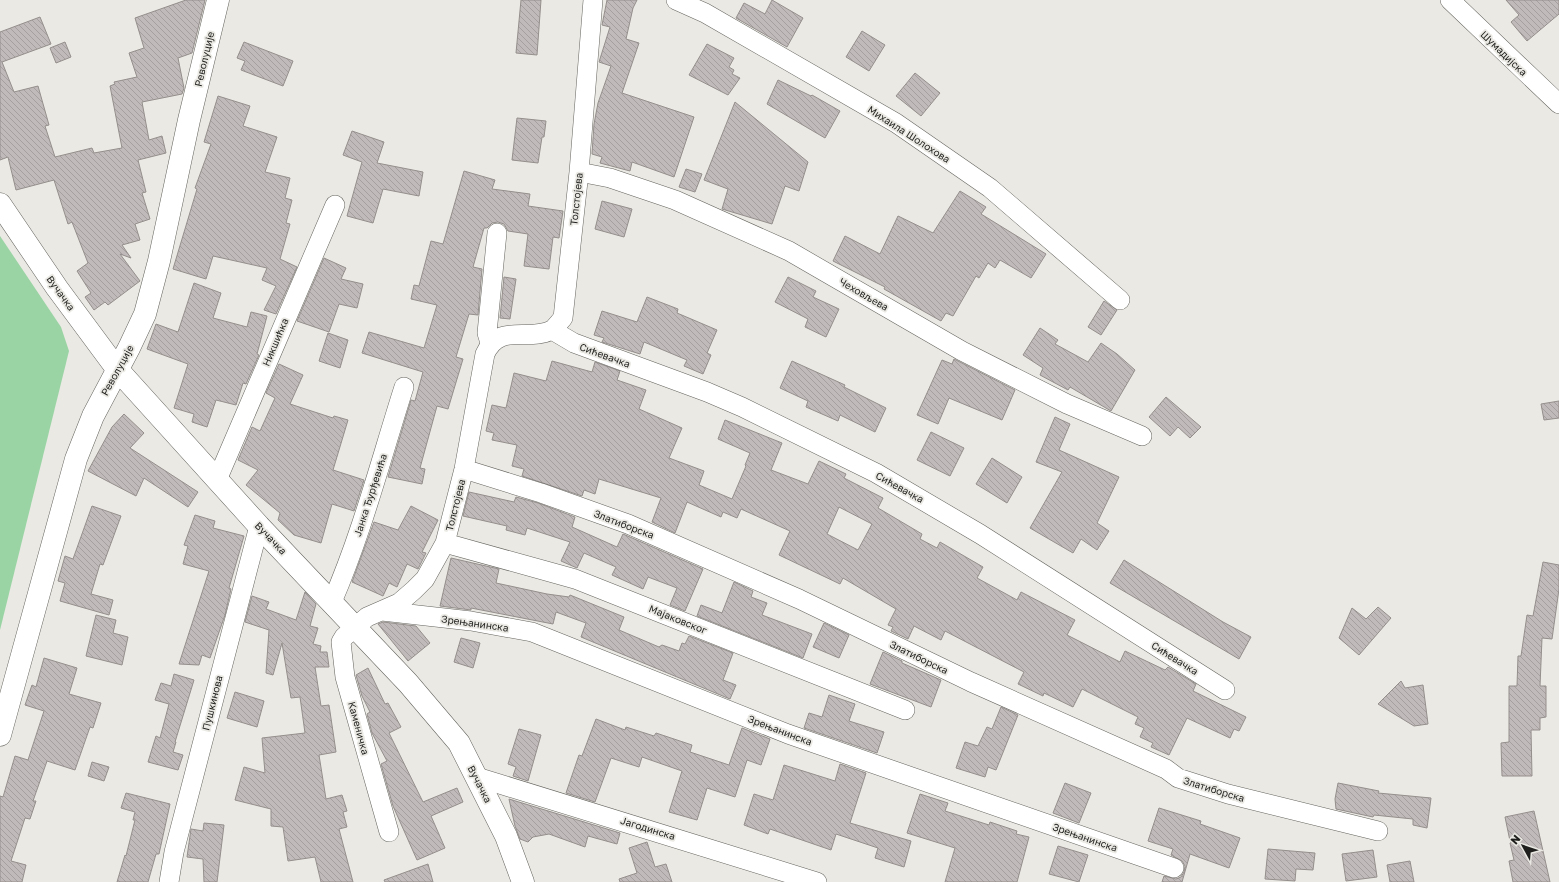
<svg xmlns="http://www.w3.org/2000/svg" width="1559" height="882" font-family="'Golos Text',sans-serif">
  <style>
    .grass { fill: #9ad4a4 }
    .building { fill: url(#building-back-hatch); stroke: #948e8d; fill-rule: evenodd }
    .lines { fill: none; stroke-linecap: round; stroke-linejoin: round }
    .street-casing { stroke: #65645f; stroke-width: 20 }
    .secondary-casing { stroke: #65645f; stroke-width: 23 }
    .street { stroke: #fff; stroke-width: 19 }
    .secondary { stroke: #fff; stroke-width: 22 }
    .labels { text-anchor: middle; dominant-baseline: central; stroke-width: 3.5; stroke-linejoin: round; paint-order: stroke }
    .street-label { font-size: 10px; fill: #1f1f1d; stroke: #eae9e3 }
  </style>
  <defs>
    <pattern id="building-back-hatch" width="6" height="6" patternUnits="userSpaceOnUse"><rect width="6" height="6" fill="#c1baba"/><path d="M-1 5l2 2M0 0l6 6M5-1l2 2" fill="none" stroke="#a59f9f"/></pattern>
  </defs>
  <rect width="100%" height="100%" fill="#eae9e3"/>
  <path class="grass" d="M0 236 61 327 69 351 0 630Z"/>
  <path class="building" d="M186 0H205L192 53 178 58 184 88 182 94 142 102 149 140 162 136 166 153 138 160 146 192 142 193 150 219 135 224 140 240 122 245 131 258 120 254 140 281 108 305 105 302 94 310 85 297 91 293 77 271 88 263 72 222 68 224 54 180 16 190 8 157 0 160V32L40 17 51 44 2 62 14 92 38 86 49 125 45 126 55 157 92 148 94 153 122 148 110 86 115 84 114 82 137 77 129 53 144 48 135 18Z
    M521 0H541L537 55 516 53Z
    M607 0H637L633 8 626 39 639 43 622 93 694 117 674 177 632 162 630 171 600 163 602 157 592 154 594 124 598 103 611 66 599 62 610 27 602 25Z
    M772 0 803 18 787 47 736 18 744 3 765 14Z
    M1506 0H1559V14L1527 41 1511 22 1519 15Z
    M862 31 885 45 869 71 846 57Z
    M65 42 71 57 56 63 50 48Z
    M244 42 293 61 283 86 241 70 245 61 237 58Z
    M707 44 734 58 729 67 734 70 732 74 740 78 728 95 689 75Z
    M915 73 940 93 921 116 896 96Z
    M778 80 811 96 812 95 840 111 825 138 767 104Z
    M218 96 250 106 243 126 277 137 265 172 290 178 285 198 292 200 286 223 290 224 280 259 297 267 276 314 264 310 276 286 262 280 267 268 213 256 206 279 173 269 197 189 195 188 211 144 204 142Z
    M735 102 808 162 799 191 785 186 772 224 722 209 728 189 704 180Z
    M517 118 546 121 544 137H542L538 163 512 160Z
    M352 131 384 142 377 163 423 172 419 196 383 189 373 223 347 216 362 162 343 155Z
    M686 169 702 174 695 192 679 187Z
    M464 171 495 180 492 189 530 194 528 206 563 211 559 238 553 237 549 269 524 266 528 234 508 231 504 224 498 222 492 223 487 228H484L473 267 482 269 478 315 469 314 456 357 463 359 448 409 437 406 420 468 425 469 422 484 388 477 411 400 415 401 423 372 362 353 369 332 424 348 437 305 411 299 414 285 419 286 431 241 443 244Z
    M960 191 986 207 981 214 1046 254 1031 278 1000 260 995 268 988 263 979 278 976 276 953 316 946 313 941 321 884 289 885 287 833 261 845 236 880 254 898 216 933 233Z
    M602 201 632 209 624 237 595 229Z
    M324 258 346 268 341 279 363 284 357 308 339 304 329 332 297 321Z
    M504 277 516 279 510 319 500 318Z
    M788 277 816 291 813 297 839 309 826 337 805 327 808 319 775 302Z
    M194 283 221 293 213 318 247 327 251 312 267 316 257 354 259 355 246 384 243 383 236 405 216 400 207 427 192 422 194 414 174 408 188 364 147 349 156 324 178 332Z
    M647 297 678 309 677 313 717 330 707 353 711 355 703 374 684 366 687 360 644 342 640 354 602 342 604 338 594 335 602 311 637 322Z
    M1104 301 1117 310 1101 335 1088 327Z
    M1040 328 1058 340 1055 344 1088 362 1101 343 1117 354 1135 370 1111 411 1070 387 1068 390 1040 375 1043 368 1023 355Z
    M328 333 348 340 340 368 319 361Z
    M954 359 1015 390 1002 420 949 398 938 424 917 415 942 360 952 364Z
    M552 361 592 372 595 362 620 371 617 380 646 390 639 409 682 428 669 458 704 471 699 485 732 499 746 466 745 465 750 453 718 439 725 420 782 443 771 470 808 484 819 461 846 474 844 478 883 498 878 508 922 534 920 539 937 548 940 542 983 567 977 578 1017 600 1021 592 1075 620 1067 635 1120 662 1125 651 1165 670 1168 667 1196 684 1193 691 1246 717 1239 731 1234 729 1230 738 1187 718 1169 755 1151 747 1153 743 1140 737 1144 728 1135 724 1138 717 1082 689 1073 707 1044 693 1043 696 1018 684 1024 672 945 631 941 640 914 626 908 639 891 631 893 627 888 625 896 609 843 578 840 584 779 555 790 531 741 509 737 518 723 512 721 517 687 502 675 533 652 522 661 498 599 479 595 494 584 490 582 496 522 476 524 469 512 466 517 445 492 440 494 433 486 431 492 405 506 408 514 373 546 381ZM839 507 872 524 858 550 827 534Z
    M792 361 845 385 844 387 886 408 875 432 840 415 838 421 806 407 808 401 780 388Z
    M279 364 303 375 290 404 333 418 334 416 348 420 333 470 364 480 354 511 332 504 321 543 294 535 278 520 280 513 246 485 258 470 238 460 252 427 260 431 275 398 266 393Z
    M1166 397 1201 427 1190 438 1178 427 1170 436 1149 417Z
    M1559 401V418L1544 420 1541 404Z
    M124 414 144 433 130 448 198 492 188 507 144 478 136 496 88 471 112 427Z
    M1055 417 1070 424 1059 450 1119 477 1097 523 1109 531 1097 550 1081 539 1073 553 1030 528 1062 472 1036 462Z
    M931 432 964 448 950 476 917 460Z
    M992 458 1022 477 1007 503 976 484Z
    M469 492 514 502 516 497 538 503 575 517 572 527 617 547 623 534 703 569 685 611 670 605 677 588 648 577 643 589 612 575 616 567 584 553 577 568 561 561 570 542 527 528 525 535 506 530 507 526 463 516Z
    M92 506 121 516 103 565 100 564 91 594 113 600 109 615 60 601 65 583 58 581 65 556 73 559Z
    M411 506 438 520 422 552 426 553 418 569 407 564 397 587 389 583 383 596 352 582 374 522 398 530Z
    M195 515 215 521 213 528 244 536 229 588 231 589 225 615 210 658 202 655 199 665 179 664 209 571 183 564 188 546 184 545Z
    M451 558 499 569 496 583 547 594 569 597 570 595 624 617 619 630 659 647 662 645 679 651 682 643 685 644 689 636 733 653 723 680 736 685 730 699 581 637 586 623 556 612 553 624 471 608V610L440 606Z
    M1124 560 1223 622 1251 637 1239 659 1110 583Z
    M1543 562 1559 565V589L1552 639 1542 638 1540 686H1546V717L1540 718V730H1531L1532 776H1502L1501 743 1509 742V686H1517L1518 656H1521L1527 615 1533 616Z
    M734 582 753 591 751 597 767 603 762 615 812 634 803 658 697 616 701 605 722 613Z
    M305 592 316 604 310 626 318 628 313 644 321 646 320 652H327L329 667H315L321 706 329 705 336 752 319 755 326 799 342 795 347 811 343 812 347 827 339 829 353 882H321L315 857 288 861 283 827 271 826V809L235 800 244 767 265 773 262 738 305 733 300 697 291 698 282 643 273 675 266 673 269 630 245 622 252 596 269 602 266 609 296 620Z
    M1378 607 1391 618 1359 655 1339 638 1352 608 1366 619Z
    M96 615 116 620 113 633 128 637 122 665 86 656Z
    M383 622 416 626 430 643 408 661 378 624Z
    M824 623 849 635 839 658 813 647Z
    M461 638 480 643 473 668 454 662Z
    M883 652 902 661V663L941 680 931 707 870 684Z
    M44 658 77 668 69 694 101 703 93 728 90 727 75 770 47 761 33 801H36L30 819 25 818 11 861 26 865 22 882H0V796L3 797 15 756 28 760 44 711 25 705 32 685 36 687Z
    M368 668 385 704 388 703 401 727 389 733 423 802 457 788 463 802 431 816 445 848 417 860 393 806 381 764 387 761 372 733 367 714 370 712 362 696 356 675Z
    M174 674 194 680 175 742H176L173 752 183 755 178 770 148 762 156 736 160 738 169 704 155 700 161 683 171 686Z
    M1401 681 1405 688 1423 685 1428 724 1414 726 1378 704Z
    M235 692 264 701 257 727 227 718Z
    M829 695 855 704 849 721 884 732 877 753 804 728 809 713 822 717Z
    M1001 707 1018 715 996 770 988 767 985 777 956 768 965 742 978 746 987 727 992 729Z
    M596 719 625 730 626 727 654 736 656 733 692 745 690 752 729 765 742 728 770 739 761 765 747 760 735 797 707 788 697 820 669 812 682 771 642 757 639 767 611 758 595 802 566 793 579 755 582 756Z
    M519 729 541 735 528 781 513 776 516 767 508 764Z
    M92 762 109 767 104 781 88 776Z
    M840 764 866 773 850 823 911 841 904 867 875 858 878 848 836 834 831 850 770 829 768 834 744 825 754 794 773 800 784 765 835 781Z
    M1065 783 1091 793 1079 823 1053 813Z
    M1338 783 1379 791 1378 793 1431 798 1427 828 1413 825V819L1374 815 1373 817 1336 809 1335 799Z
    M126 793 170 804 159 854H156L148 882H117L125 855 126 856 135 820H133L135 812 121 808Z
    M920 794 948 803 945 811 989 825 990 822 1017 831 1016 834 1029 837 1017 882H945L955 848 907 833Z
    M509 799 620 833 617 844 588 836 585 847 549 834 533 837 528 842 520 839 515 826Z
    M1159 808 1201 821 1200 824 1240 838 1229 868 1190 854 1182 882H1162L1164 876 1176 879 1181 877 1184 872 1185 866 1182 861 1171 855 1173 849 1148 841Z
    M1534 811 1550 882H1513L1509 861 1514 860 1510 843 1515 841H1510L1505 817Z
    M204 823 224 825 217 882H204L203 859 187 857 191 829 203 831Z
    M647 842 655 867 666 864 672 882H620L619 879 637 873 629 848Z
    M1058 846 1088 855 1079 882 1049 874Z
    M1268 849 1315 853 1313 870 1296 869 1295 881 1265 879Z
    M1373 850 1377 877 1346 881 1342 854Z
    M1410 861 1414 882H1390L1387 865Z
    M428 864 433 882H385L384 880Z"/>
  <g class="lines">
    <g class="street-casing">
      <path id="street" d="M676 0 705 13 896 123 990 188 1120 300
        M1450 0 1559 104
        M579 172 610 178 675 200 789 251 962 351 1067 404 1142 436
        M552 330 574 343 707 392 742 407 876 473 980 534 1225 690
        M490 343 487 333 497 233
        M464 469 541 493 628 524 799 599 971 682 1166 769 1178 778 1228 794 1378 831
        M217 480 335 205
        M445 543 575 579 905 710
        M332 602C362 533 381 459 404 387
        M382 611 471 621 532 632 788 734 1174 868
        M477 777 817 882
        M389 832 345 677 341 642 344 637 367 617 399 603 414 590 425 579 445 543 464 469 485 354C499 322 528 342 552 330 556 327 559 322 563 318L579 172 593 0
        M169 882 174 852 259 526"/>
    </g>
    <g class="secondary-casing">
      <path id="secondary" d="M0 204 57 288 117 369 259 526 408 683 459 743 506 836 523 882
        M0 735 76 459 93 416 129 348 145 314 159 261 189 120 218 0"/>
    </g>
    <use href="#street" class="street"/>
    <use href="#secondary" class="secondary"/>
  </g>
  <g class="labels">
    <g class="street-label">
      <text transform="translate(1504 53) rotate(44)">Шумадијска</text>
      <text transform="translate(204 59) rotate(-77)">Револуције</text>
      <text transform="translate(909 134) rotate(33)">Михаила Шолохова</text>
      <text transform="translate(576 199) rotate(-84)">Толстојева</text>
      <text transform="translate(61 293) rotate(54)">Вучачка</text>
      <text transform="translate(864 294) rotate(30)">Чеховљева</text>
      <text transform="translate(275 342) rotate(-67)">Никшићка</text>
      <text transform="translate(605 355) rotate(20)">Сићевачка</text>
      <text transform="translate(117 370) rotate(-61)">Револуције</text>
      <text transform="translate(900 487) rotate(29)">Сићевачка</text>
      <text transform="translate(370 495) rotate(-72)">Јанка Ђурђевића</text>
      <text transform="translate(455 505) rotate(-76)">Толстојева</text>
      <text transform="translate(624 524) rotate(21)">Златиборска</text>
      <text transform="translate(271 538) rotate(46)">Вучачка</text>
      <text transform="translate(678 619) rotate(22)">Мајаковског</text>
      <text transform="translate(475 623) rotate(8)">Зрењанинска</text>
      <text transform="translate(919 657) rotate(26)">Златиборска</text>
      <text transform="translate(1175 658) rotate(32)">Сићевачка</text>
      <text transform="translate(212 703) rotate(-76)">Пушкинова</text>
      <text transform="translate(359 728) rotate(75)">Каменичка</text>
      <text transform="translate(780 730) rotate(21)">Зрењанинска</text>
      <text transform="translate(480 784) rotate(63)">Вучачка</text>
      <text transform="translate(1214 789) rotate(17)">Златиборска</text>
      <text transform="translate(648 828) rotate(17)">Јагодинска</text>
      <text transform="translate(1085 837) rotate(19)">Зрењанинска</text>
    </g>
  </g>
  <g transform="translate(1523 846) rotate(310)" stroke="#eae9e3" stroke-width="3" paint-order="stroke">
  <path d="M0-3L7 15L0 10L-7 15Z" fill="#1f1f1d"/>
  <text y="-6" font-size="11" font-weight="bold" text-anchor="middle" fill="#1f1f1d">N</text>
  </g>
</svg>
